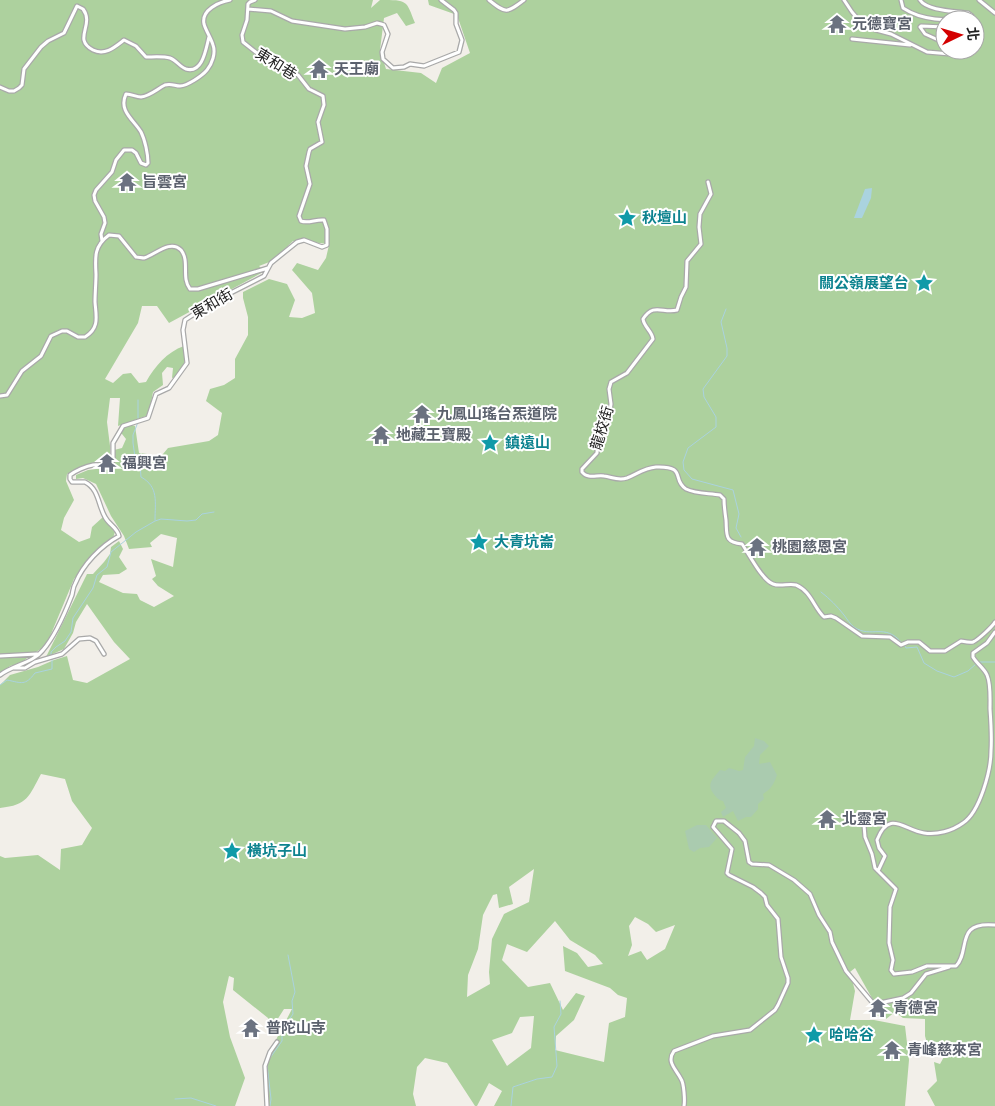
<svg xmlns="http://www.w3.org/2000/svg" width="995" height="1106" font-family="Cabin,'Noto Sans TC',sans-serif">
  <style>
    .forest { fill: #add19e; fill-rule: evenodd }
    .cemetery { fill: #aacbaf }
    .water { fill: #aad3df }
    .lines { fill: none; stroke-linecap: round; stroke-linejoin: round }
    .stream { stroke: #aad3df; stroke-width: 1 }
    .minor-casing { stroke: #a9a9a9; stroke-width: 5.5 }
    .minor { stroke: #fff; stroke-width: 3 }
    .labels { text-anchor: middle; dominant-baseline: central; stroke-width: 4; stroke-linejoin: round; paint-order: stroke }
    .worship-label { font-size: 15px; font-weight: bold; fill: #5b616d; stroke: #fff; text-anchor: start }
    .street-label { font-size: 15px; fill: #222; stroke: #fff }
    .culture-label { font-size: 15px; font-weight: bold; fill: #0d838f; stroke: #fff; text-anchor: start }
  </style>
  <rect width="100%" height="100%" fill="#f2efe9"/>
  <path class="forest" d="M0 0H373L371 8 380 0C408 0 406 0 415 23L406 26 397 13 384 18 380 50 386 69 421 73 436 83 442 68 470 53 457 15 429 5 428 0H995V1106H935L927 1091 937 1081 934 1062 940 1064 945 1055 942 1048 928 1047 925 1036V1019L903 1018 895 1012 886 1019 875 1015 882 1009 873 1000 855 968 850 972 855 991 850 1020H874L905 1026 909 1060 905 1106H494L502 1091 489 1083 477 1106H475L447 1063 425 1058 417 1067 413 1094 416 1106H266L265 1061 292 1009H284L272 1028 268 1018 233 990 234 978 229 976 223 1002 230 1037 245 1078 235 1106H0V856L5 858 38 855 60 870 61 849 82 845 92 828 72 801 65 779 41 774C29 796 28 805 0 808V685L10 675 38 667 54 660 67 656 73 680 87 683 130 659 114 642 87 604 76 622 73 633 64 649 46 657 87 574H93L104 562 110 554 111 547 119 541 123 549 119 557 127 569 119 574 103 575 99 582 123 593 137 594 140 600 154 607 174 596 158 586 152 579 156 576 151 559 173 567 177 538 161 534 150 543 152 547 129 549 124 536 111 516 96 484 83 478 76 479V475L88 470 112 467 115 460 114 450 122 448 126 439 122 434H119V430L129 424 135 426 139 453 147 454 148 460H158L168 448 209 441 218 435 222 413 206 401 210 389 224 385 235 378V359L248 335V317L243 298V292L269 279 287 284 295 300 289 317 302 318 315 313 312 293 292 270 297 263 318 270 326 258 329 245C322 242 303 242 293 241L272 261 259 266 265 271 169 323 157 306H142L138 323 105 379 113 383 123 374 131 373 139 383 146 382C155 366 167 352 184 346V364L176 377 172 378 173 368 167 367 162 373 163 385 153 392 149 415 118 426 120 398H110L107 422 110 446V461L102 465 90 464 67 474 66 481 74 500 64 518 61 530 79 542 90 538 92 527 103 517 115 532 113 538 100 548 74 579 46 646 29 656 22 663 10 666 0 674ZM945 20H975V50H945ZM534 869 529 902 504 914 492 939 489 972 490 984 467 997 468 975 478 949 483 915 493 895 497 894 499 908 513 904 509 887ZM635 917 648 924 656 932 675 925 665 949 647 960 641 951 628 956 632 945 629 926ZM555 921 570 940 595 955 603 964 588 967 577 953 563 946 565 971 610 988 618 995 627 998 625 1017 609 1023 604 1062 555 1050 556 1036 574 1020 585 996 576 993 563 1010 550 983 528 987 502 960 507 944 527 952ZM534 1016 531 1048 507 1066 492 1040 512 1033 520 1017Z"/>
  <path class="cemetery" d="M755 738 764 741 769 746 760 755 759 764 770 762 777 775C774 784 771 789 763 794L764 799 758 804V809L751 817H746L738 821 733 811 723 817 721 812 726 808 723 801C718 800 716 797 713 793 706 783 714 778 720 770L725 771 729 768 739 771 743 770 745 757 754 746Z
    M697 825H706L717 838 709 847 700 848 694 852 689 849 685 831Z"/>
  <path class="water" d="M872 188 871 198 862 218H854L865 189Z"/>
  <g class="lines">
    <path class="stream" d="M726 309 721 322 727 348V356L703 389 704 397 716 417V427L688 448 683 462 684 470 692 479 733 490 739 514 736 528 741 537
      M138 400V418
      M138 422 133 435V443L135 457 140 464 141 477C159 487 155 502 155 520
      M821 592C830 599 837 606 844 615 847 619 850 624 854 627 871 639 885 622 902 643
      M905 646 906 648 917 647 924 663 937 671 954 677 968 671 976 664
      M51 655V652L56 647 65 641 71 632 73 618 93 588 97 575 107 567 111 552 136 532 155 521 161 519 187 521 196 520 202 514 214 512
      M979 662H995
      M0 685 7 680C22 683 25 686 35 673L52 669V659
      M270 1058 282 1041V1030L293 1014 292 1001 295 992 288 955
      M267 1064 271 1099 270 1106
      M175 1099 191 1098 216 1106
      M511 1106 513 1087 537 1079 552 1077 557 1066 554 1027 561 1014 560 1001"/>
    <g class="minor-casing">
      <path id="minor" d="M489 0C506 14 507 13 524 0
        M844 0 852 12 865 27 891 34 927 52 962 55H966V50
        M901 0 903 8C924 22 949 20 973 19
        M920 0C927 11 955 11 968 13L972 16 973 20
        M979 0 995 13
        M250 2 255 0
        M248 9 271 11 292 21 345 29 365 27 377 23 381 24 384 25 388 34 382 52 383 59 393 68 404 67 410 64 424 66 459 52 462 40 456 24V13L454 10 441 0
        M945 27 921 26 920 27 925 34 945 43
        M852 39 910 45
        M0 87 9 91H14L19 88 22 85 24 69 41 47 48 41 64 33 77 6 83 9C95 25 72 39 93 50 105 56 115 47 124 40L136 46 146 57C153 57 163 56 170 58 176 60 180 67 186 69 203 74 206 48 209 37
        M708 182 711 194 700 214 699 227 701 244 687 261 686 287 681 297 677 310C663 314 654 302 643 319 644 327 652 331 653 339L627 373 611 382 609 389 611 404 610 411 601 426 598 434 597 453 582 469V472C585 475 585 475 589 476 594 477 599 475 604 476 612 477 618 481 627 478 637 474 644 468 656 467 688 466 671 480 686 489 696 494 710 493 720 495L724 499C724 506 725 513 726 520 727 535 724 542 742 544 749 554 762 580 773 584 780 587 789 583 796 585 811 591 814 608 824 617L831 616 836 618 862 636 890 637 901 645 908 642H919L930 651H945L961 641C966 642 970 643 973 642 978 640 993 626 995 622
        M102 241 101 234 105 223 104 217 95 201 94 195 96 190 112 172 116 160 124 150H132L136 153 141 163 146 165 148 163C148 154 145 140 141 132 134 120 118 111 126 94 132 94 136 97 141 97 150 96 157 89 165 85 171 83 175 86 180 86 187 86 202 76 207 70 212 64 216 53 213 45 211 38 206 31 204 24 201 10 219 2 230 0
        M0 396 7 395 22 371 41 356 51 336 62 331H67L78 337H85C100 328 96 316 95 302 95 293 96 283 96 274 95 257 94 246 109 235L119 236 136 257C137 257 143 258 144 258 155 255 170 239 181 250 190 261 181 278 190 289H198L268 268
        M0 656 37 654
        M14 668H25L35 662 62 654 79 639 90 638 96 641 104 654
        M0 675C13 665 33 663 43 650 56 635 65 613 72 595 73 591 73 587 75 584 83 564 101 546 119 536 117 527 109 525 105 517 98 505 99 489 85 482H72L70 479V475C75 471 86 466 93 465 102 464 106 468 113 461V443L123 426 148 418 156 394 169 388 187 363 183 330 185 320 211 303 264 276 271 263 297 242 304 240 322 247 327 245V229L324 220C316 219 308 224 301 221L299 216 310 184 306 166 309 152 310 149 322 142 318 122 324 105 323 96 309 89 298 75 267 61 243 42 242 35 247 20 248 4 250 2
        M864 825 865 837 872 854 875 868 896 889 890 907 889 943 893 960 891 970 894 974 912 972 927 966H956C971 951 954 921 995 925
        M878 871 885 856 879 848 877 840C889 809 904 830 924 833 937 835 952 831 963 823 980 812 991 770 991 751 992 737 991 723 990 709 990 699 991 684 987 675 984 668 977 664 973 657V653L987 643 995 632
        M267 1106 265 1066 270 1052 277 1042
        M684 1106C685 1101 684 1083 681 1079 676 1069 666 1062 674 1051L713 1036 750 1030 775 1010 778 1005 788 983V978L781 957 778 919 767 905 765 897 761 893 753 887 729 875 727 873 732 849 713 827 716 821H724L739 833 745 841 749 862 752 864 769 865 794 880 810 894 819 915 830 932 832 942 846 971 872 1002 875 1004 903 998 911 993 926 974 949 967"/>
    </g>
    <use href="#minor" class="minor"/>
  </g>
  <defs>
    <g id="temple-bare" transform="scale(1.5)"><path d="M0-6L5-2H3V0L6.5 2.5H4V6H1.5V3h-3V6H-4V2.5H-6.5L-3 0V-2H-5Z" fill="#6b7280" stroke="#fff" stroke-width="2.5" paint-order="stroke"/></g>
    <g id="sight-bare" transform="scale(1.5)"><path d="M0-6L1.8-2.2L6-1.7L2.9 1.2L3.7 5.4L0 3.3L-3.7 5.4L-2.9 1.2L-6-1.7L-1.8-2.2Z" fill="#0f9aa8" stroke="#fff" stroke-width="2.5" paint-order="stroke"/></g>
  </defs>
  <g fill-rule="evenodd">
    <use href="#temple-bare" x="837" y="24"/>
    <use href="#temple-bare" x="319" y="69"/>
    <use href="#temple-bare" x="127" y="182"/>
    <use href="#sight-bare" x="627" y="218"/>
    <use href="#sight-bare" x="924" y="283"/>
    <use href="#temple-bare" x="422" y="414"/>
    <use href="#temple-bare" x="381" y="435"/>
    <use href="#sight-bare" x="490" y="443"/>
    <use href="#temple-bare" x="107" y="463"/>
    <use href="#sight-bare" x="479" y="542"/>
    <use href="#temple-bare" x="757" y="547"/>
    <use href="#temple-bare" x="827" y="819"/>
    <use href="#sight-bare" x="232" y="851"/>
    <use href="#temple-bare" x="878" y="1008"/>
    <use href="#temple-bare" x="251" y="1028"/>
    <use href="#sight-bare" x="814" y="1035"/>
    <use href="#temple-bare" x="892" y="1050"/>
  </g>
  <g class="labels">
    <g class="worship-label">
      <text x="852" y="24">元德寶宮</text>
      <text x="334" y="69">天王廟</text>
      <text x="142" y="182">旨雲宮</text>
      <text x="437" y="414">九鳳山瑤台炁道院</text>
      <text x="396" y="435">地藏王寶殿</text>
      <text x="122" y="463">福興宮</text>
      <text x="772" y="547">桃園慈恩宮</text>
      <text x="842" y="819">北靈宮</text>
      <text x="893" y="1008">青德宮</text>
      <text x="266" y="1028">普陀山寺</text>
      <text x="907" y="1050">青峰慈來宮</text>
    </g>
    <g class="street-label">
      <text transform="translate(276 64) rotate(32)">東和巷</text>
      <text transform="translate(212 304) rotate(-30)">東和街</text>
      <text transform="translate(602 428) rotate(-73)">龍校街</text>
    </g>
    <g class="culture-label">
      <text x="642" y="218">秋壇山</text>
      <text x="909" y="283" text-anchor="end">關公嶺展望台</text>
      <text x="505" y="443">鎮遠山</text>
      <text x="494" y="542">大青坑崙</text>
      <text x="247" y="851">橫坑子山</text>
      <text x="829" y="1035">哈哈谷</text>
    </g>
  </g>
  <g transform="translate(960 35) rotate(85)"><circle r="24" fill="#ffffff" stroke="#a7a7a7"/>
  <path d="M0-4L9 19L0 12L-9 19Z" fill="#d40000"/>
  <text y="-8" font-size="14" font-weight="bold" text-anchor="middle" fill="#222222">北</text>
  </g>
</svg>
